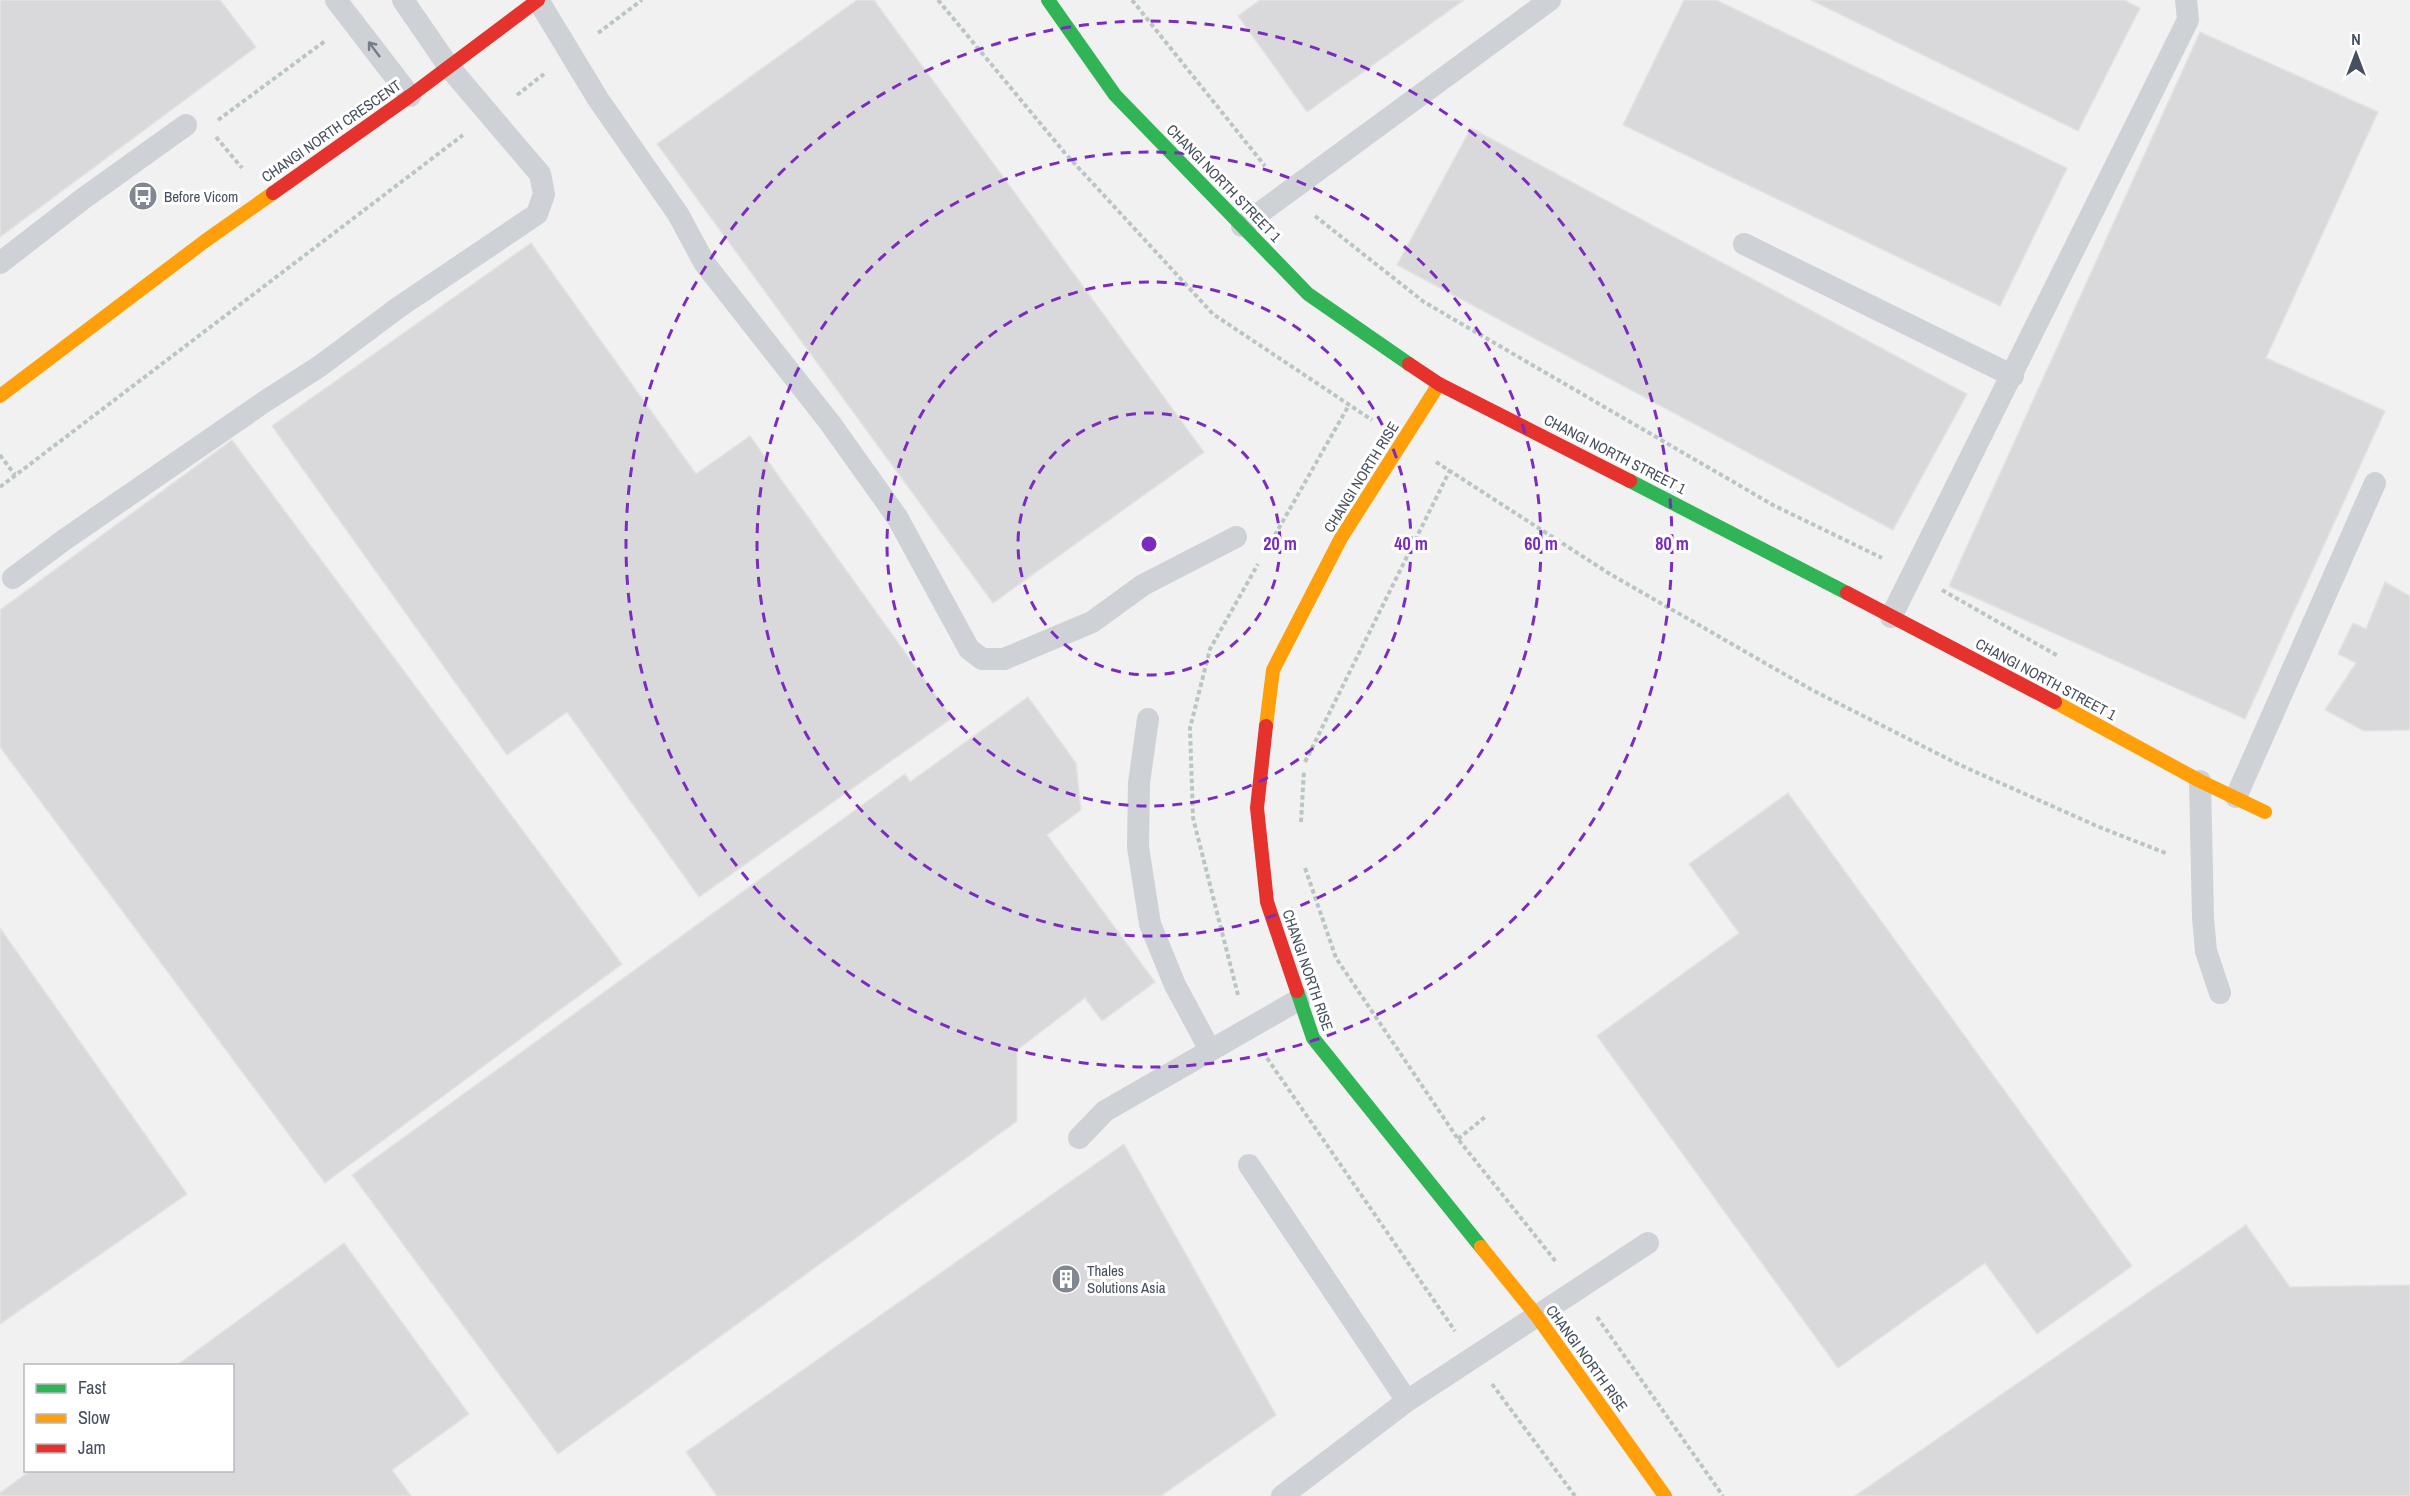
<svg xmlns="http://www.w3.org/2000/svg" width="2410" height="1496" font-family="'Archivo Narrow',sans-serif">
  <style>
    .building { fill: #d9d9db; stroke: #e3e3e4; stroke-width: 1.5 }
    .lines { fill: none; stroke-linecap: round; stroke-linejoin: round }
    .path { stroke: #bac6c5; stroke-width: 4; stroke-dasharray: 4.5 3; stroke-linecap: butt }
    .lane { stroke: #ced1d5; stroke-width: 22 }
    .fast { stroke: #30b455; stroke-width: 14 }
    .slow { stroke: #ff9f0a; stroke-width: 14 }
    .jam { stroke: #e5322d; stroke-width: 14 }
    .oneway { stroke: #767d88 }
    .ring { fill: none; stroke: #7b2cbf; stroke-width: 3; stroke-dasharray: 10 8 }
    .labels { text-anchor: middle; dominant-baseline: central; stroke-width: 6; stroke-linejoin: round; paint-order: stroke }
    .street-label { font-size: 15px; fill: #46505f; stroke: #fff }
    .poi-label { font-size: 15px; fill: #46505f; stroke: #fff; text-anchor: start }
    .centre { fill: #7b2cbf; stroke: #fff; stroke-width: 3 }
    .ring-label { font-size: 18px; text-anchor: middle; font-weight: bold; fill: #7b2cbf; stroke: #fff; stroke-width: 6; stroke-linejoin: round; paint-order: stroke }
  </style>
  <rect width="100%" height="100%" fill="#f2f1f1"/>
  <path class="building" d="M0 0H220L256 47 0 237Z
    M857 0H874L1204 452 993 603 657 144Z
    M1260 0H1464L1307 112 1238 16Z
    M1684 0H1716L2067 168 2000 306 1623 125Z
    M1811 0H2124L2140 8 2078 131Z
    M2200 32 2378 112 2266 358 2385 411 2245 719 1949 586Z
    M1471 128 1967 394 1893 530 1397 265Z
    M531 243 696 474 750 436 952 718 699 897 567 712 507 755 272 426Z
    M232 440 622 964 325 1183 0 747V610Z
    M2385 582 2410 596V730L2364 731 2325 710 2356 663 2338 654 2353 623 2366 629Z
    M1028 697 1076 763 1081 810 1047 835 1155 982 1102 1021 1085 998 1017 1050V1121L558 1454 352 1175 905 774 910 782Z
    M1788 793 2132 1266 2037 1334 1985 1263 1838 1368 1597 1036 1739 933 1689 864Z
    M0 928 187 1194 0 1324Z
    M1124 1144 1276 1415 1161 1496H717L686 1452Z
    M2246 1225 2290 1287 2410 1285V1496H1855Z
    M344 1243 469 1414 392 1470 411 1496H0V1493L31 1470H232V1366H176Z"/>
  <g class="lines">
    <path class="path" d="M938 0 1064 152 1213 314 1372 420
      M1132 0 1265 166
      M598 33 642 0
      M517 95 544 74
      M218 120 325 41
      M216 137 242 168
      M1315 216 1424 302 1773 505 1882 558
      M0 455 15 475
      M1436 462 1610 574 1812 690 1960 765 2099 827 2168 854
      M0 487 463 135
      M1271 542 1349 405
      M1942 590 2058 656
      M1305 762 1450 470
      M1301 822 1304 770
      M1305 868 1336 958 1458 1139 1557 1263
      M1238 995 1193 818 1190 728 1210 649 1258 564
      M1267 1058 1455 1331
      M1458 1139 1485 1117
      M1597 1317 1723 1496
      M1492 1384 1575 1496"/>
    <path class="lane" d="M336 0 410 96
      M538 0 598 99 678 214 705 264 830 423 897 517 969 649 982 659H1004L1092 622 1143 585 1236 537
      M1242 226 1550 0
      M1744 244 2013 376
      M0 263 84 198 186 125
      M13 578 64 540 264 402 320 366 399 307 537 214 544 194 540 174 449 67 403 0
      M1891 617 2188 20 2186 0
      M1148 719 1139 783 1138 847 1150 924 1175 985 1210 1050
      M2200 781 2203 918 2206 951 2220 993
      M2236 797 2375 483
      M1079 1138 1105 1111 1300 999
      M1249 1165 1407 1401
      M1282 1496 1407 1401 1648 1243"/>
    <path class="fast" d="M1048 0 1115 95 1308 294 1409 364
      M1630 481 1847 593
      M1297 991 1313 1038 1481 1247"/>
    <path class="slow" d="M0 396 205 241 273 193
      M2055 702 2200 781 2265 812
      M1266 726 1273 670 1341 538 1439 384
      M1481 1247 1536 1315 1665 1496"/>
    <path class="jam" d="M273 193 410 96 538 0
      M1409 364 1439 384 1630 481
      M1847 593 2055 702
      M1266 726 1257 808 1267 902 1297 991"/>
  </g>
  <defs><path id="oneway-shaft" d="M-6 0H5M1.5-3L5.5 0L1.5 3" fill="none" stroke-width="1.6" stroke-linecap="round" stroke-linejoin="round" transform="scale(1.5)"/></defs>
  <use class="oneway" href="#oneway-shaft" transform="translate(374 49) rotate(-127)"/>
  <g class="ring">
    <circle cx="1149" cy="544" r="131"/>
    <circle cx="1149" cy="544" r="262"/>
    <circle cx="1149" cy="544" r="392"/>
    <circle cx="1149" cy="544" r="523"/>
  </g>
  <defs>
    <g id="bus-disc" transform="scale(1.5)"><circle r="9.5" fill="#828892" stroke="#fff"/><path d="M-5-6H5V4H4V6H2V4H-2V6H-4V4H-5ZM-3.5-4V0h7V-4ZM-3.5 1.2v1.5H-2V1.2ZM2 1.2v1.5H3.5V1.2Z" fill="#fff"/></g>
    <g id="building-disc" transform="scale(1.5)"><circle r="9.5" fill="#828892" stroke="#fff"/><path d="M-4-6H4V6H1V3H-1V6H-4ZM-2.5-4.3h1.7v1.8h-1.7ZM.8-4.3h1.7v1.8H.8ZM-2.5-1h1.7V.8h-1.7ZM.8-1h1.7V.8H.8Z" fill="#fff"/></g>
  </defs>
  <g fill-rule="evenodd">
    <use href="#bus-disc" x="143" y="196"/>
    <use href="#building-disc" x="1066" y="1279"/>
  </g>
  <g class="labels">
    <g class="street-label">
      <text transform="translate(331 131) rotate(-35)">CHANGI NORTH CRESCENT</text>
      <text transform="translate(1224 183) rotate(46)">CHANGI NORTH STREET 1</text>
      <text transform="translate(1615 454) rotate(27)">CHANGI NORTH STREET 1</text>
      <text transform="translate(1361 477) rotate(-58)">CHANGI NORTH RISE</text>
      <text transform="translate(2046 679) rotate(28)">CHANGI NORTH STREET 1</text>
      <text transform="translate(1308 970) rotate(71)">CHANGI NORTH RISE</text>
      <text transform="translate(1587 1358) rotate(54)">CHANGI NORTH RISE</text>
    </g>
    <g class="poi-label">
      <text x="164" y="196">Before Vicom</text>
      <text x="1087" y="1270">Thales<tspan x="1087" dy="17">Solutions Asia</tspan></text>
    </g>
  </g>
  <circle cx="1149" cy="544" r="9" class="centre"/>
  <g class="ring-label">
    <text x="1280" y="550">20 m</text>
    <text x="1411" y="550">40 m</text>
    <text x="1541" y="550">60 m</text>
    <text x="1672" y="550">80 m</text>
  </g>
  <rect x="24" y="1364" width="210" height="108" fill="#ffffff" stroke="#b5b9bf" stroke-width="1.5"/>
  <rect x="36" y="1384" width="30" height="9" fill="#30b455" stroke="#b5b9bf" stroke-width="1.5"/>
  <text x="78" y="1394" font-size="18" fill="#46505f">Fast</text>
  <rect x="36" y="1414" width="30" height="9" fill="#ff9f0a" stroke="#b5b9bf" stroke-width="1.5"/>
  <text x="78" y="1424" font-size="18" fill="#46505f">Slow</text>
  <rect x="36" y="1444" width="30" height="9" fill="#e5322d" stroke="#b5b9bf" stroke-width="1.5"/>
  <text x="78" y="1454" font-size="18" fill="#46505f">Jam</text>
  <g transform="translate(2356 54)" stroke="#ffffff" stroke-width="4.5" paint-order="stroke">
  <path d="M0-4.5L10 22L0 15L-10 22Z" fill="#46505f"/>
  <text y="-9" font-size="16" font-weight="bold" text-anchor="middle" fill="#46505f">N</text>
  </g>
</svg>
